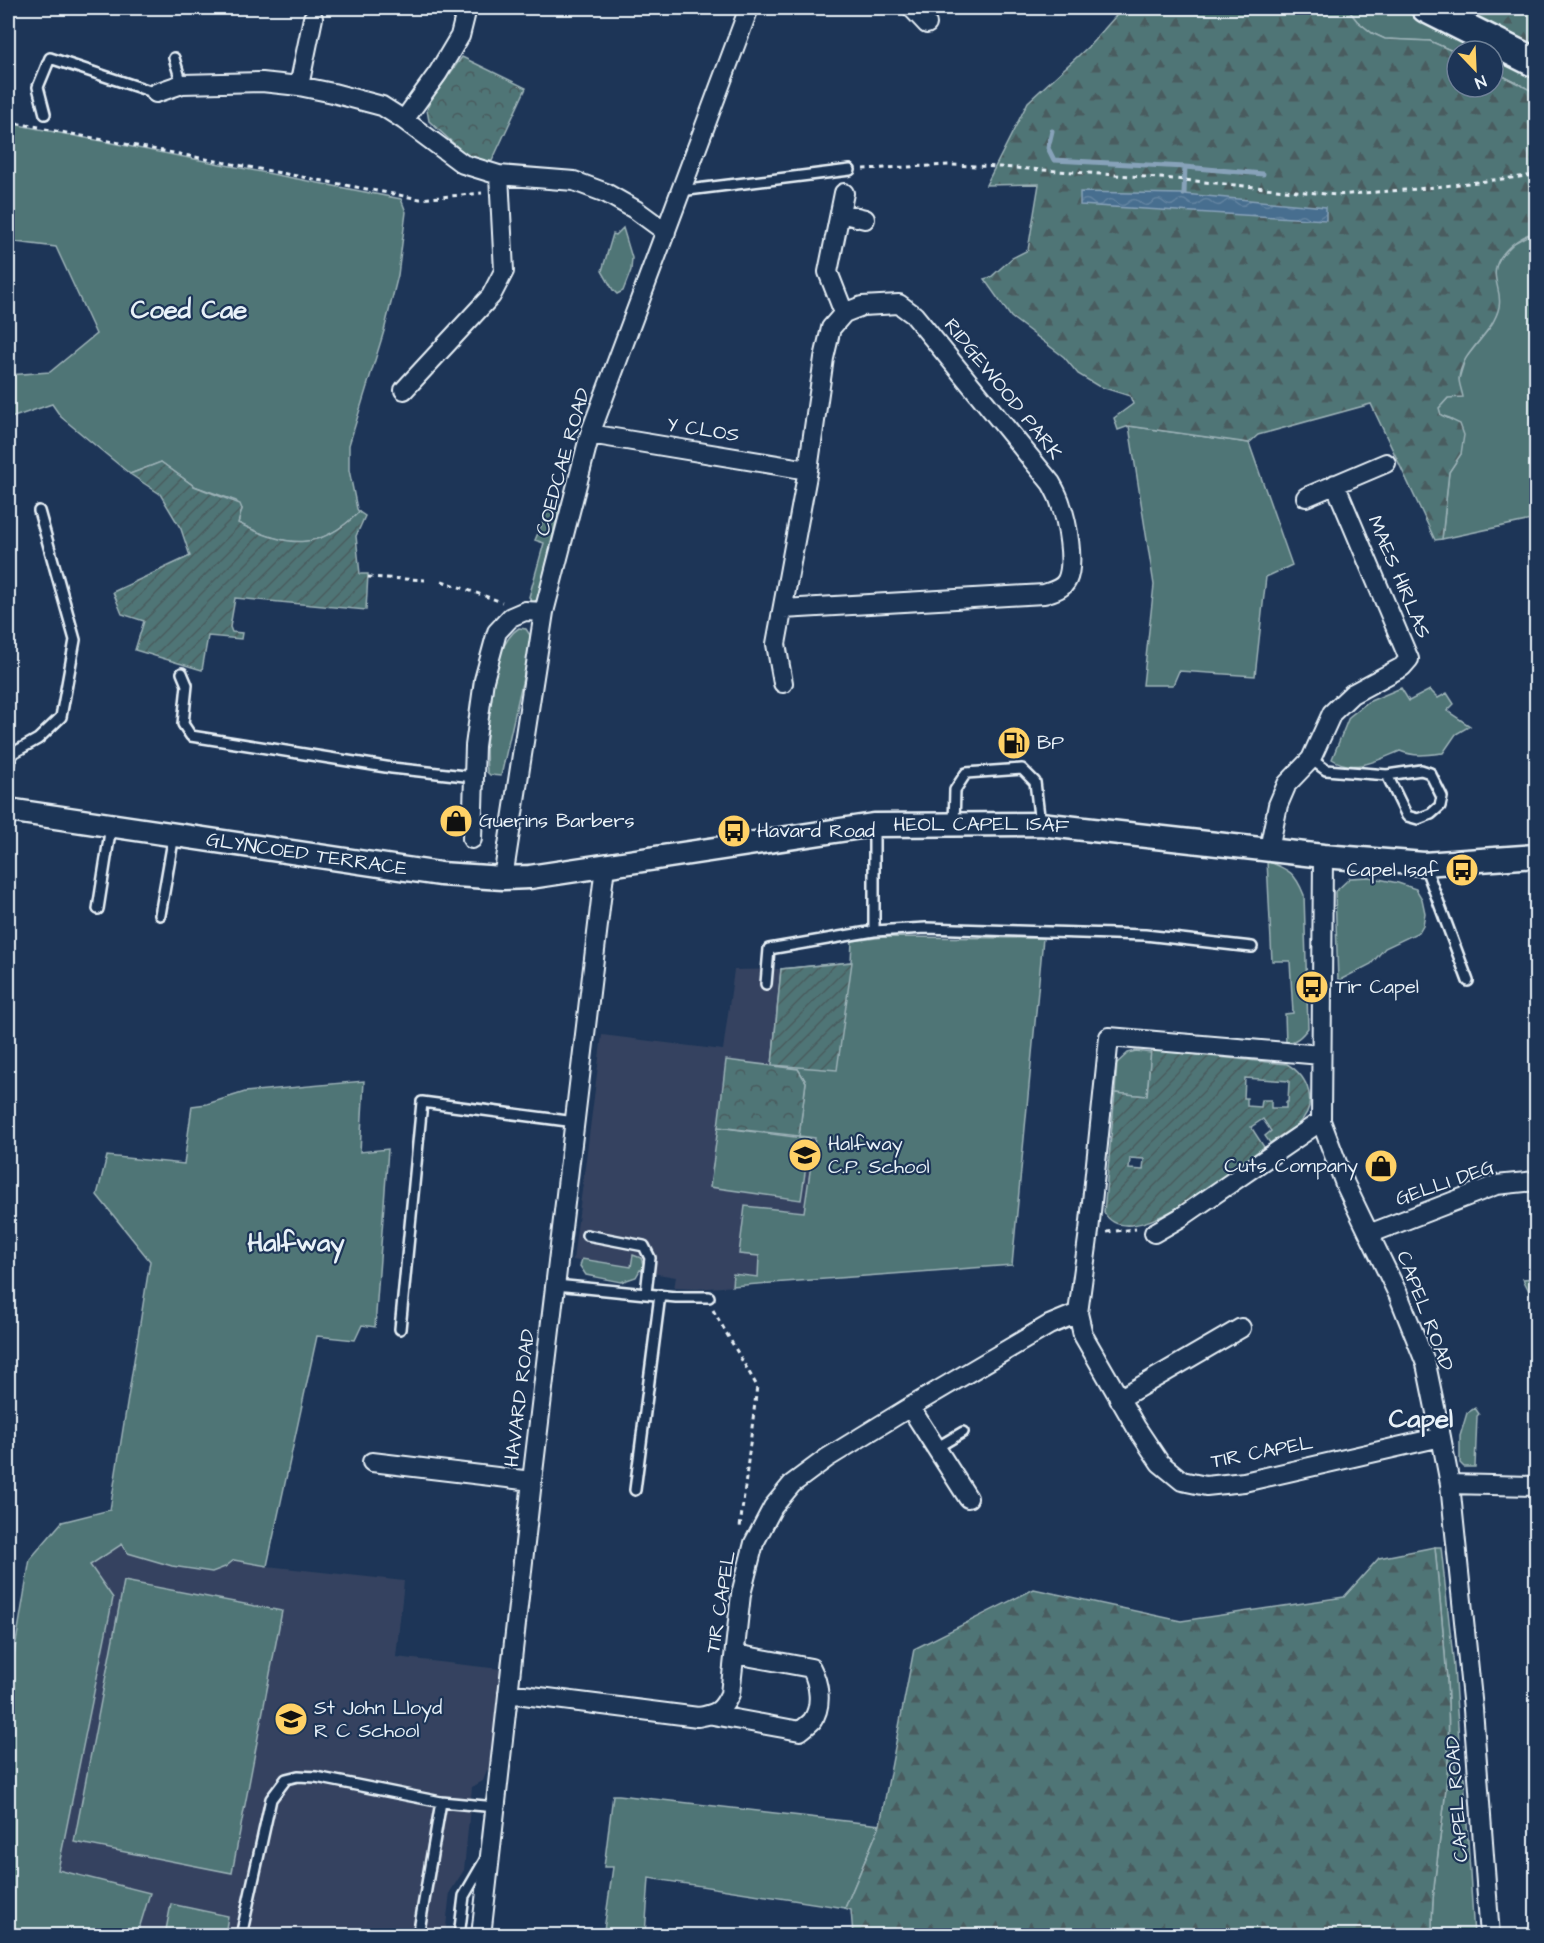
<svg xmlns="http://www.w3.org/2000/svg" width="1544" height="1943" font-family="'Architects Daughter',sans-serif">
  <style>
    .built { fill: #344360 }
    .grass { fill: #4f7476; stroke: #9cb2b7; stroke-width: 1.5 }
    .forest { fill: url(#forest-firs); stroke: #9cb2b7; stroke-width: 1.5 }
    .park { fill: url(#park-crowns); stroke: #9cb2b7; stroke-width: 1.5 }
    .garden { fill: url(#garden-furrows); stroke: #9cb2b7; stroke-width: 1.5; fill-rule: evenodd }
    .water { fill: url(#water-waves); stroke: #87a2b9; stroke-width: 1.5 }
    .lines { fill: none; stroke-linecap: round; stroke-linejoin: round }
    .stream { stroke: #87a2b9; stroke-width: 5 }
    .service-casing { stroke: #e8f1f8; stroke-width: 14 }
    .minor-casing { stroke: #e8f1f8; stroke-width: 22 }
    .tertiary-casing { stroke: #e8f1f8; stroke-width: 27 }
    .primary-casing { stroke: #e8f1f8; stroke-width: 33 }
    .path { stroke: #e8f1f8; stroke-width: 3; stroke-dasharray: 4.5 4.5; stroke-linecap: butt }
    .service { stroke: #1d3557; stroke-width: 9 }
    .minor { stroke: #1d3557; stroke-width: 18 }
    .tertiary { stroke: #1d3557; stroke-width: 22 }
    .primary { stroke: #1d3557; stroke-width: 28 }
    .labels { text-anchor: middle; dominant-baseline: central; stroke-width: 4.5; stroke-linejoin: round; paint-order: stroke }
    .street-label { font-size: 20px; fill: #e8f1f8; stroke: #1d3557 }
    .poi-label { font-size: 20px; fill: #e8f1f8; stroke: #1d3557; text-anchor: start }
    .district-label { font-size: 26px; font-weight: bold; fill: #e8f1f8; stroke: #1d3557 }
  </style>
  <defs>
    <pattern id="forest-firs" width="22" height="20" patternUnits="userSpaceOnUse" patternTransform="scale(1.5)"><rect width="22" height="20" fill="#4f7476"/><path d="M5 1l3.5 6h-7zM16 11l3.5 6h-7z" fill="#4a5c5e"/></pattern>
    <pattern id="park-crowns" width="20" height="18" patternUnits="userSpaceOnUse" patternTransform="scale(1.5)"><rect width="20" height="18" fill="#4f7476"/><path d="M2 6a3 3 0 1 1 6 0M12 15a3 3 0 1 1 6 0" fill="none" stroke="#4a5c5e"/></pattern>
    <pattern id="garden-furrows" width="10" height="10" patternUnits="userSpaceOnUse" patternTransform="scale(1.5)"><rect width="10" height="10" fill="#4f7476"/><path d="M-1 1l2-2M0 10L10 0M9 11l2-2" fill="none" stroke="#4a5c5e"/></pattern>
    <pattern id="water-waves" width="16" height="10" patternUnits="userSpaceOnUse" patternTransform="scale(1.5)"><rect width="16" height="10" fill="#476e8f"/><path d="M0 5q4-4 8 0t8 0" fill="none" stroke="#6283a0"/></pattern>
  </defs>
  <rect width="100%" height="100%" fill="#1d3557"/>
  <filter id="ink" filterUnits="userSpaceOnUse"><feTurbulence type="fractalNoise" baseFrequency=".0167" numOctaves="2"/><feDisplacementMap in="SourceGraphic" scale="12" xChannelSelector="R" yChannelSelector="G"/><feConvolveMatrix kernelMatrix="1 2 1 2 8 2 1 2 1" color-interpolation-filters="sRGB"/></filter>
  <g filter="url(#ink)">
    <path class="built" d="M884 937 1043 938 1012 1265 696 1289 674 1288 676 1277 573 1260 602 1035 723 1050 734 970 781 969 851 962 852 941Z
      M122 1544 128 1553 172 1566 212 1572 225 1567 234 1560 267 1566 404 1581 396 1657 500 1669 489 1770H487L483 1781 472 1787 464 1870 450 1892 445 1935H137L150 1893 58 1870 113 1598 90 1565Z"/>
    <path class="grass" d="M1347 8H1405L1490 51H1457V53L1430 41 1385 39 1372 33 1357 21Z
      M1493 53 1536 75V93L1493 71Z
      M8 123 401 199 406 212 398 275 384 331 349 445V470L357 509 359 512C318 553 286 547 238 523L242 509 236 501 194 486 161 462 130 474 61 417 52 404 8 419V375L50 372 96 334 56 247 8 241Z
      M623 228 632 258 631 270 623 291 617 294 613 290 602 271 613 234 616 235Z
      M1536 231V519L1442 539 1449 472 1461 454 1450 418 1440 415 1439 408 1448 398 1459 379 1465 359 1492 325 1499 296 1495 286 1494 269 1500 257 1514 243Z
      M1129 426 1249 443 1292 565 1266 577 1255 676 1179 671 1173 685H1143L1154 585Z
      M552 501 560 504 538 600 532 602 529 597 544 543 535 540Z
      M519 628 526 629 530 635 531 643 501 776 490 775 487 772C484 738 489 646 519 628Z
      M1401 688 1409 701 1430 690 1438 698 1447 693 1454 704 1447 711 1470 726 1456 734 1443 753C1427 755 1415 757 1400 751 1378 760 1354 774 1332 759L1349 717 1368 702Z
      M1267 861C1289 870 1295 872 1304 895L1308 1028C1302 1036 1296 1042 1286 1043L1285 1014 1293 1013 1290 961H1272Z
      M1369 877 1398 883 1416 889 1422 899 1425 913 1423 925 1419 932 1385 948 1371 964 1338 981 1335 892 1350 878Z
      M884 937 1043 938 1012 1265 732 1286 733 1274 758 1277 759 1256 739 1254 745 1206 804 1212 815 1138 799 1136 806 1082 798 1069 772 1065 781 969 851 962 852 941Z
      M1136 1051 1151 1053 1147 1096 1115 1093 1117 1063 1128 1053Z
      M364 1081 360 1152 388 1149 375 1327 362 1325 355 1340 317 1336 267 1566 234 1560 225 1567 212 1572 172 1566 128 1553 122 1544 90 1565 113 1598 58 1870 150 1893 137 1935H8V1690L30 1559 62 1522 110 1510 150 1261 97 1195 107 1156 184 1164 192 1106 207 1104 245 1092Z
      M718 1127 810 1139 801 1200 710 1187Z
      M633 1255 641 1258 643 1264V1271L640 1270 636 1277 621 1282 586 1275 580 1266 582 1259 631 1267Z
      M1536 1278V1305L1523 1279Z
      M1475 1408 1479 1414 1477 1416 1475 1467H1464L1460 1463V1436L1467 1413Z
      M1435 1547H1441L1454 1667 1459 1740 1452 1751 1456 1769 1464 1777 1474 1936H1432C1431 1876 1446 1817 1448 1758 1451 1687 1441 1617 1435 1547Z
      M124 1581 282 1611 232 1873 74 1842Z
      M613 1795H619L880 1825 845 1908 649 1878 645 1935 604 1930 613 1867H604Z
      M171 1904 228 1916 225 1935H165Z"/>
    <path class="forest" d="M1123 8H1347L1357 21 1372 33 1385 39 1430 41 1457 53V87H1493V71L1536 93V231C1523 236 1508 245 1500 258 1488 277 1503 289 1499 307 1493 335 1461 350 1459 379 1459 384 1462 391 1463 397L1448 398 1439 408 1441 415 1460 424 1464 435 1461 454 1449 472 1442 539 1435 540 1371 404 1258 435 1249 443 1129 426 1118 430 1114 418 1133 404 1130 396 1098 386 1078 374 1064 357 1011 317 984 279 991 277 1012 258 1028 250 1039 184 986 185 1028 102 1090 45Z
      M1462 8H1536V46Z
      M1435 1547C1441 1617 1451 1687 1448 1758 1446 1817 1431 1876 1432 1935H853L851 1910 845 1908 880 1825 914 1649 1034 1589 1181 1621 1344 1597 1379 1558Z"/>
    <path class="park" d="M462 57 526 88 492 161 474 159 463 152 429 121 427 110 430 101Z
      M726 1060 798 1069 806 1082 799 1136 718 1127Z"/>
    <path class="garden" d="M161 462 194 486 240 504 242 509 238 523C286 547 319 552 359 512L365 516 356 536 360 574H368L366 610 235 598 230 627 232 632 242 633 241 639 208 636 202 670 135 650 144 621 122 614 113 592 190 556 181 529 160 494 130 474Z
      M852 962 837 1070 772 1065 781 969Z
      M1151 1050 1287 1064C1309 1077 1319 1105 1298 1124 1289 1131 1279 1136 1270 1143L1265 1136 1271 1131 1263 1119 1251 1127 1264 1147C1237 1166 1129 1259 1104 1212L1115 1093 1147 1096ZM1245 1078 1289 1081 1288 1102H1286V1108H1271V1100H1262L1261 1107 1247 1106V1098H1244ZM1130 1158 1144 1159 1143 1170 1129 1169Z"/>
    <path class="water" d="M1080 192 1184 194 1326 207V220L1080 205Z"/>
    <g class="lines">
      <path class="stream" d="M1052 131 1048 148 1054 160 1185 167 1263 174
        M1184 194 1185 167"/>
      <g class="service-casing">
        <path id="service" d="M174 58 182 84
          M45 114 38 87 50 58 156 93
          M680 191 850 170
          M182 673 187 685 183 724 191 736 392 768 474 777
          M1311 759 1326 770 1387 775 1421 770 1430 773 1442 797 1440 806 1431 814 1418 819 1407 816 1387 775
          M8 765 13 753 38 739 61 717 75 640 39 511
          M954 824 955 790 966 773 1022 769 1035 782 1040 824
          M1425 866 1468 981
          M98 909 111 826
          M160 915 174 835
          M874 931V826
          M766 984 769 949 874 931 926 928 1145 935 1252 947
          M587 1235 644 1246 650 1258 646 1293
          M556 1285 676 1297H709
          M400 1329 422 1102 575 1122
          M936 1448 963 1432
          M635 1490 660 1295
          M241 1936 271 1799 286 1779 298 1776 316 1777 441 1802 496 1807
          M418 1936 441 1802
          M459 1936 464 1896 485 1860"/>
      </g>
      <g class="minor-casing">
        <path id="minor" d="M912 8 927 24
          M299 86 313 18
          M156 93 182 84 262 82 299 86 333 93 382 106 404 120 463 164 499 175 574 181 606 193 636 210 666 232
          M404 120 438 73 460 36 467 8
          M844 193 828 272 844 313
          M840 213 865 219
          M404 390 491 296 504 271 499 175
          M590 434 808 470
          M1306 497 1386 463
          M783 683 776 644 808 470 824 358 831 328 844 313 862 306 899 304 914 315 1051 483C1055 490 1059 497 1061 505 1067 521 1075 563 1067 580 1063 589 1053 591 1044 594L783 609
          M472 839 475 746 484 680 497 632 511 617 525 611 544 612
          M1269 849 1278 805 1287 784 1311 759 1332 713 1352 694 1402 667 1409 659 1335 484
          M1323 856 1321 1121 1345 1184 1398 1294 1426 1364 1441 1437 1450 1484 1473 1709 1490 1936
          M503 878 544 612 590 434 749 8
          M1154 1233 1180 1218 1321 1121
          M1369 1234 1496 1185 1536 1181
          M1078 1313 1083 1335 1136 1427 1160 1463 1182 1481 1206 1486 1244 1482 1441 1437
          M1119 1399 1241 1328
          M910 1407 968 1498
          M372 1462 532 1481
          M1450 1484 1536 1486
          M508 1693 698 1717C717 1714 722 1711 730 1694L741 1594 754 1543 773 1507 792 1484 827 1458 910 1407 1049 1325 1078 1313 1089 1231 1109 1037 1321 1055
          M713 1715 800 1731C804 1728 809 1724 812 1721 823 1706 819 1683 811 1668L735 1654
          M481 1936 532 1481 605 866"/>
      </g>
      <g class="tertiary-casing">
        <g id="tertiary">
          <path id="s1" d="M8 810 440 874 503 878 530 877 874 825 1040 824 1323 856 1424 864 1536 856"/>
        </g>
      </g>
      <g class="primary-casing">
        <path id="primary" d="M1426 8 1536 63"/>
      </g>
      <path class="path" d="M8 122 39 127
        M45 129 420 199 482 193
        M863 169 951 165 1000 167 1174 179 1336 195 1418 189 1536 175
        M368 577 425 580
        M442 581 502 602
        M1107 1232 1136 1229
        M713 1310 757 1386 740 1528"/>
      <use href="#service" class="service"/>
      <use href="#minor" class="minor"/>
      <use href="#tertiary" class="tertiary"/>
      <use href="#primary" class="primary"/>
    </g>
  </g>
  <defs>
    <g id="fuel-disc" transform="scale(1.725)"><circle r="9.5" fill="#ffd166" stroke="#1d3557"/><path d="M-5.5-6h7V0h2V4h1.3V-2.5L3-4.5l.8-.8L6-3V5H2.5V1h-1V6h-7ZM-4.2-4.7v3.2H.2V-4.7Z" fill="#111"/></g>
    <g id="shop-disc" transform="scale(1.725)"><circle r="9.5" fill="#ffd166" stroke="#1d3557"/><path d="M-5-2.5h2.3a2.7 3.5 0 0 1 5.4 0H5L5.5 6h-11ZM-1.5-2.5h3a1.5 2.3 0 0 0-3 0Z" fill="#111"/></g>
    <g id="bus-disc" transform="scale(1.725)"><circle r="9.5" fill="#ffd166" stroke="#1d3557"/><path d="M-5-6H5V4H4V6H2V4H-2V6H-4V4H-5ZM-3.5-4V0h7V-4ZM-3.5 1.2v1.5H-2V1.2ZM2 1.2v1.5H3.5V1.2Z" fill="#111"/></g>
    <g id="school-disc" transform="scale(1.725)"><circle r="9.5" fill="#ffd166" stroke="#1d3557"/><path d="M0-5L7-2L0 1L-7-2ZM-4 1L0 2.5L4 1V4Q0 6-4 4Z" fill="#111"/></g>
  </defs>
  <g fill-rule="evenodd">
    <use href="#fuel-disc" x="1014" y="743"/>
    <use href="#shop-disc" x="456" y="821"/>
    <use href="#bus-disc" x="734" y="831"/>
    <use href="#bus-disc" x="1462" y="870"/>
    <use href="#bus-disc" x="1312" y="987"/>
    <use href="#school-disc" x="805" y="1155"/>
    <use href="#shop-disc" x="1381" y="1166"/>
    <use href="#school-disc" x="291" y="1719"/>
  </g>
  <g class="labels">
    <g class="street-label">
      <text transform="translate(1003 389) rotate(51)">RIDGEWOOD PARK</text>
      <text transform="translate(703 430) rotate(9)">Y CLOS</text>
      <text transform="translate(563 462) rotate(-74)">COEDCAE ROAD</text>
      <text transform="translate(1399 577) rotate(67)">MAES HIRLAS</text>
      <text stroke="none"><textPath href="#s1" startOffset="982">HEOL CAPEL ISAF</textPath></text>
      <text stroke="none"><textPath href="#s1" startOffset="302">GLYNCOED TERRACE</textPath></text>
      <text transform="translate(1445 1183) rotate(-19)">GELLI DEG</text>
      <text transform="translate(1425 1311) rotate(69)">CAPEL ROAD</text>
      <text transform="translate(520 1398) rotate(-83)">HAVARD ROAD</text>
      <text transform="translate(1262 1452) rotate(-11)">TIR CAPEL</text>
      <text transform="translate(721 1602) rotate(-81)">TIR CAPEL</text>
      <text transform="translate(1457 1799) rotate(-94)">CAPEL ROAD</text>
    </g>
    <g class="poi-label">
      <text x="1037" y="743">BP</text>
      <text x="479" y="821">Guerins Barbers</text>
      <text x="757" y="831">Havard Road</text>
      <text x="1439" y="870" text-anchor="end">Capel Isaf</text>
      <text x="1335" y="987">Tir Capel</text>
      <text x="828" y="1144">Halfway<tspan x="828" dy="23">C.P. School</tspan></text>
      <text x="1358" y="1166" text-anchor="end">Cuts Company</text>
      <text x="314" y="1708">St John Lloyd<tspan x="314" dy="23">R C School</tspan></text>
    </g>
    <g class="district-label">
      <text x="189" y="310">Coed Cae</text>
      <text x="296" y="1243">Halfway</text>
      <text x="1421" y="1419">Capel</text>
    </g>
  </g>
  <rect width="1544" height="1943" fill="none" stroke="#1d3557" stroke-width="30"/>
  <rect x="15" y="15" width="1514" height="1913" fill="none" stroke="#e8f1f8" stroke-width="2" filter="url(#ink)"/>
  <g transform="translate(1475 69) rotate(157)"><circle r="28" fill="#1d3557" stroke="#6e8097" stroke-width="1.5"/>
  <path d="M0-4.5L10 22L0 15L-10 22Z" fill="#ffd166"/>
  <text y="-9" font-size="16" font-weight="bold" text-anchor="middle" fill="#e8f1f8">N</text>
  </g>
</svg>
